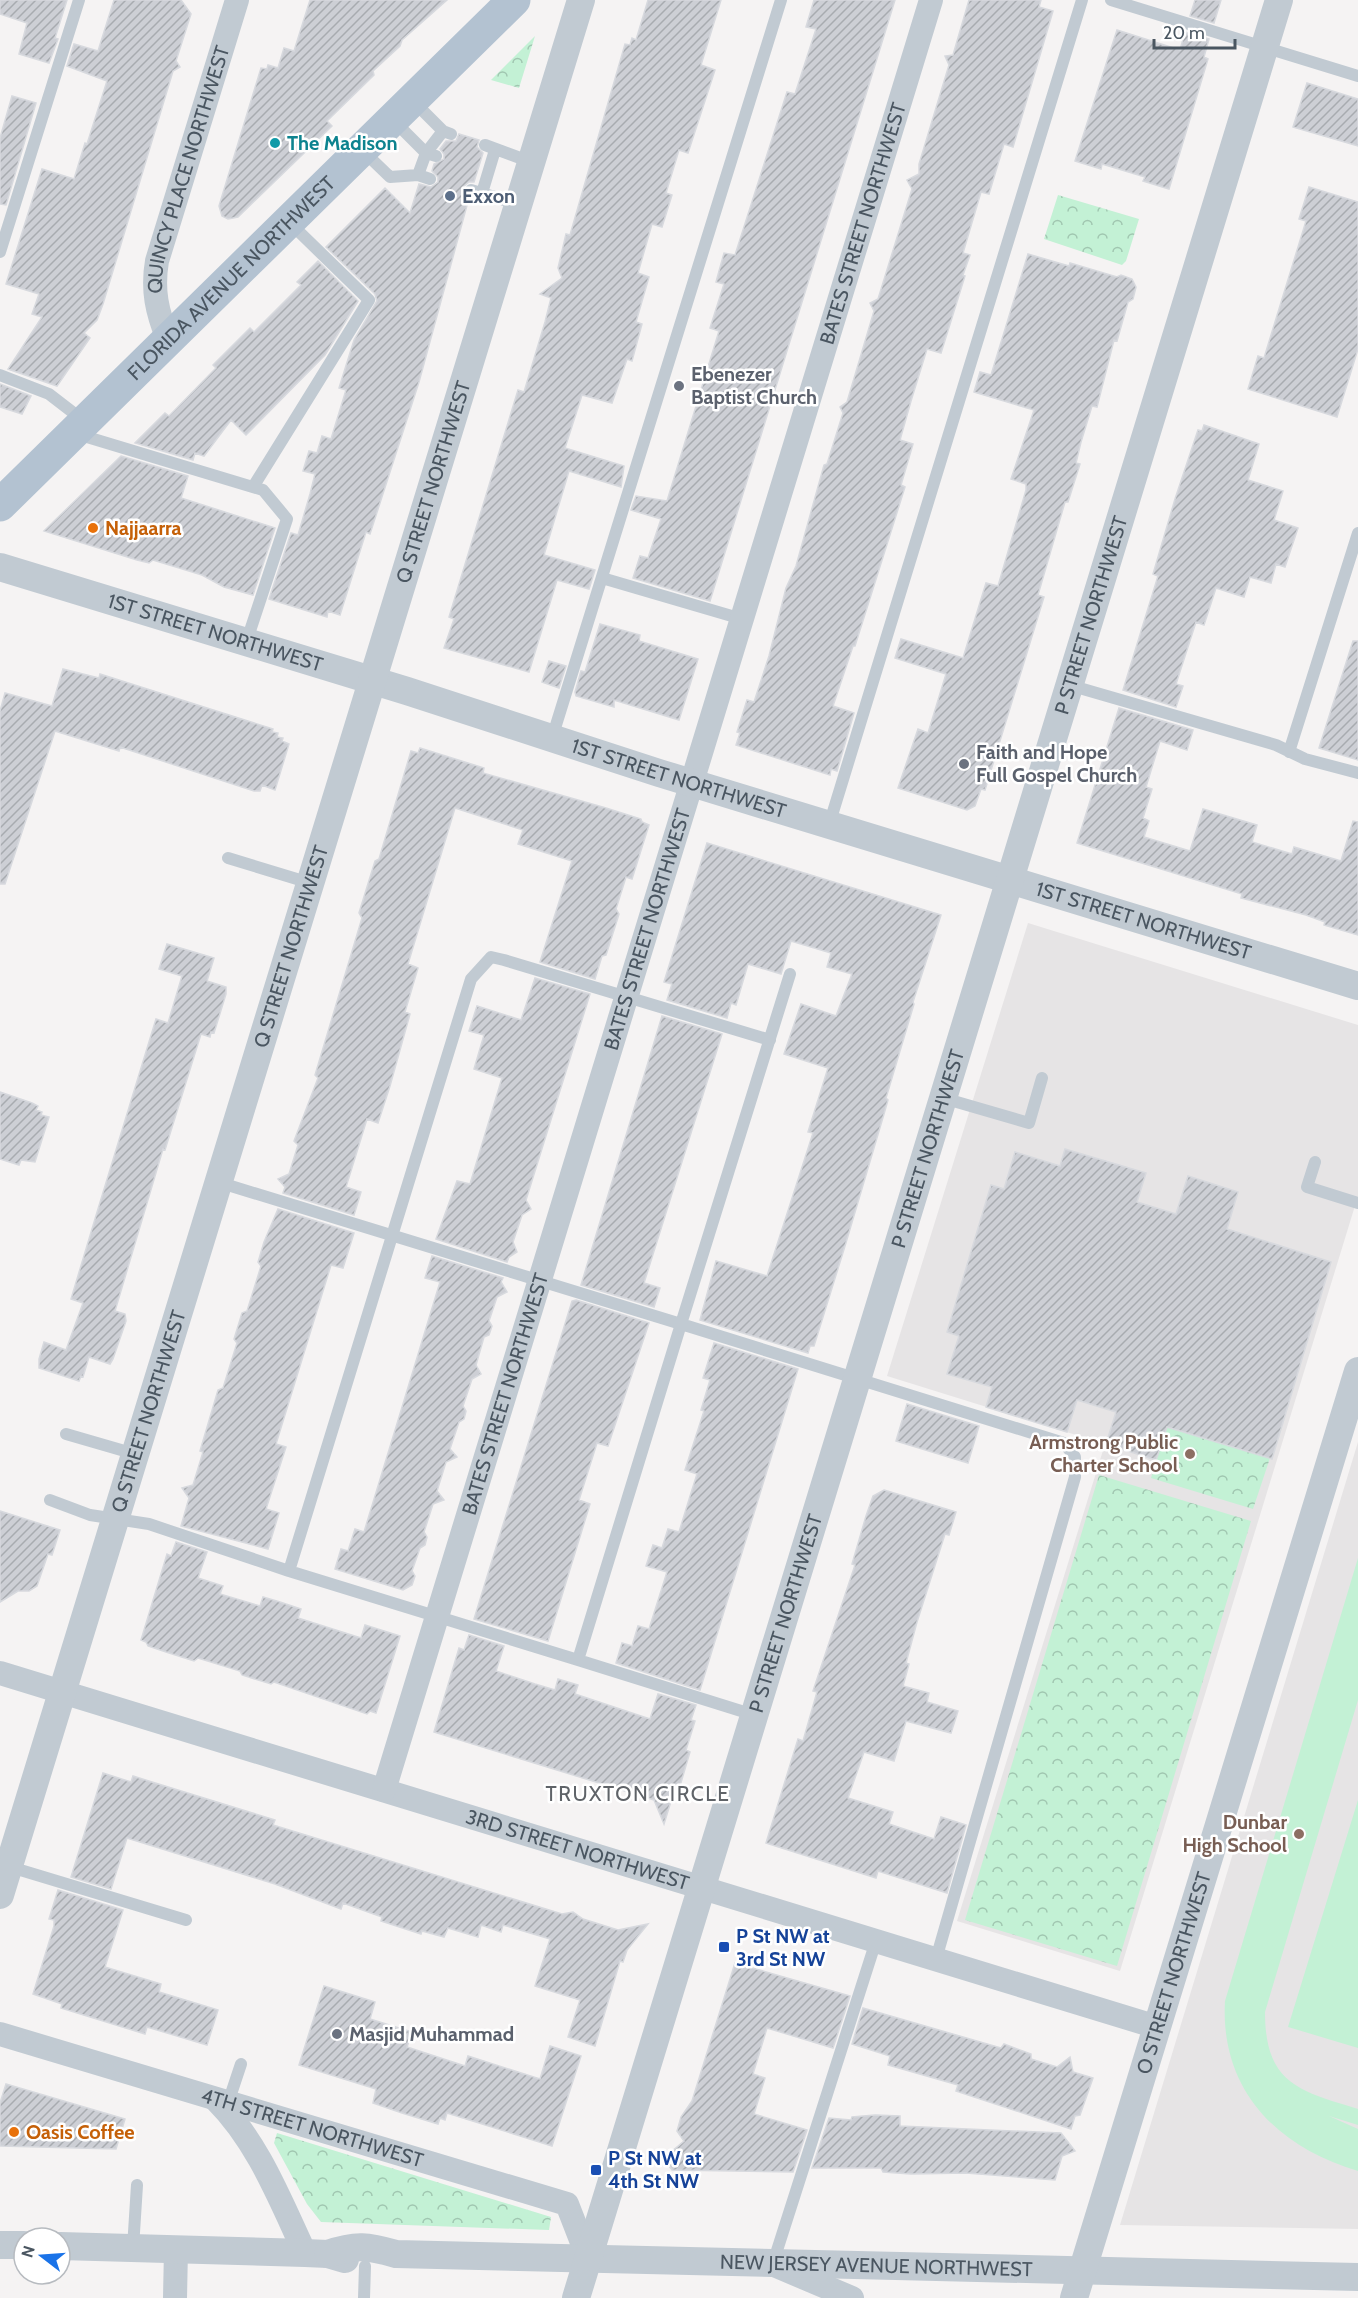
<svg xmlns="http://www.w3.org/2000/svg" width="1358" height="2298" font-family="Cabin,sans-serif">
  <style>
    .education { fill: #e6e4e5 }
    .park { fill: url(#park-crowns) }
    .pitch { fill: #c3f1d5 }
    .building { fill: url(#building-hatch); stroke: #d7d9de; stroke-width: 1.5 }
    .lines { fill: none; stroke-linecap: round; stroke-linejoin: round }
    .service { stroke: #c1cad2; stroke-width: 12 }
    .minor { stroke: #c1cad2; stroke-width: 24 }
    .tertiary { stroke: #c1cad2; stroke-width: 28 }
    .primary { stroke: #b3c2d1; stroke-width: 33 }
    .culture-dot { fill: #0f9aa8; stroke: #fff; stroke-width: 2 }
    .service-dot { fill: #5c6f8a; stroke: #fff; stroke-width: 2 }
    .worship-dot { fill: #6b7280; stroke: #fff; stroke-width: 2 }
    .food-dot { fill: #e8710a; stroke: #fff; stroke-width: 2 }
    .education-dot { fill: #8d6e63; stroke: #fff; stroke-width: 2 }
    .transit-dot { fill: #1a4fb4; stroke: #fff; stroke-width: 2 }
    .labels { text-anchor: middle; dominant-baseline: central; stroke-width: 5; stroke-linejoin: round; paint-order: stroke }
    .culture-label { font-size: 20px; font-weight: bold; fill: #0d838f; stroke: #fff; text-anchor: start }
    .street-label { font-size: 20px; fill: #4a5661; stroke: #fff }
    .service-label { font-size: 20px; font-weight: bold; fill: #4e5e75; stroke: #fff; text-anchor: start }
    .worship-label { font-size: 20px; font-weight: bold; fill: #5b616d; stroke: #fff; text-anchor: start }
    .food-label { font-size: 20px; font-weight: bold; fill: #c56008; stroke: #fff; text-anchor: start }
    .education-label { font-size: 20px; font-weight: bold; fill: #785e54; stroke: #fff; text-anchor: end }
    .transit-label { font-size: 20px; font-weight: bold; fill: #164399; stroke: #fff; text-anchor: start }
    .neighbourhood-label { font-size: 21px; letter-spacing: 1.5px; fill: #5f6368; stroke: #fff }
  </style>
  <defs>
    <pattern id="park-crowns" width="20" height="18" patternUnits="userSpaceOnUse" patternTransform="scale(1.5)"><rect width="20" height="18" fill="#c3f1d5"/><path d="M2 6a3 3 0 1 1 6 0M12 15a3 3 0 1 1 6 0" fill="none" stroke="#a0c6b0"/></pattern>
    <pattern id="building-hatch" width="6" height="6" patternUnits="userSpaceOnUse" patternTransform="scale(1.5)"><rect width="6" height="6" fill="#cdcfd5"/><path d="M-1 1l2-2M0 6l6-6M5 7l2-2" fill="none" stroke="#a8abb0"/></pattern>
  </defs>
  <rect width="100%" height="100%" fill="#f5f3f3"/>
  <path class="education" d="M1028 923 1358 1025V1196L1120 1971 957 1921 1105 1444 887 1376Z
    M1358 1442V2229L1120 2225Z"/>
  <path class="park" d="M535 36 519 88 491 80Z
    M1058 195 1139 219 1126 261 1122 265 1044 239Z
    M1167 1427 1270 1458 1253 1509 1151 1478Z
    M1099 1475 1251 1521 1117 1966 965 1920Z
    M277 2133 551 2217 549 2230 321 2222 307 2204 274 2143Z"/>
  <path class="pitch" d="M1358 1558V1700L1265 2012C1265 2083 1298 2091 1358 2109V2125L1329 2116 1358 2129V2171C1276 2147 1220 2089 1225 2001Z
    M1358 1800V2048L1288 2027Z"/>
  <path class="building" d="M0 0H67L55 38 58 39 49 63 19 54 27 23 0 14Z
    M114 0H181L191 14 176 61 180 67 173 71 103 304 97 320 84 333 90 338 57 386 8 369 42 317 32 314 39 294 6 284 42 169 74 179 85 143 87 144 107 81 67 66 74 44 98 51Z
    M310 0H447L402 40 400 46 373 71 374 75 327 121 332 126 238 217 228 219 222 216 219 206 261 68 267 69 268 65 278 68 284 48 294 51Z
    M648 0H721L701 65 715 70 688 153 679 150 666 193 672 195 662 227 652 224 638 273 649 277 636 322 642 324 632 361 627 359 612 403 582 395 565 448 624 466 621 487 569 471 544 555 595 570 589 589 557 580 529 672 444 648 454 619 449 617 518 390 524 392 545 322 551 298 540 294 562 278 558 268 566 234 570 235 625 44 630 45 632 38 636 40Z
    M814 0H895L710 601 633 578 640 556 648 558 661 519 631 510 636 496 667 501 719 331 710 328 724 284 716 282 724 253 735 255 787 92 795 94 816 29 806 27Z
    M969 0H1041L1039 7 1053 11 1013 147 1004 144 989 194 981 192 963 253 970 255 963 275 965 276 941 353 927 349 911 401 900 440 913 444 901 485 905 487 855 646H853L833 706 854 713 837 771 831 769 830 775 736 745 740 733 737 732 747 700 754 702 769 656 786 588 796 566 824 465 827 464 843 413 840 407 847 402 874 311 870 303 878 299 912 189 907 180 919 174V164L949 65 945 56 953 55Z
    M1195 0H1221L1214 23 1190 16Z
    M1117 30 1180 50 1185 32 1209 39 1204 57 1208 59 1169 189 1143 181 1145 177 1102 164 1101 169 1075 161Z
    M1307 83 1358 99V146L1293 127Z
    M12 96 36 103 6 205 0 204V138Z
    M459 134 479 140 477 147 483 153 474 182H469L463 187V192L469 198 419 382 370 534 366 532 340 615 328 611 327 617 269 599 291 533 298 535 310 494 315 474 303 471 309 451 317 453 322 436 331 439 346 390 339 388 354 340 377 301 375 294 326 247 385 188 410 213 419 184 431 187 438 182V177L432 171 434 164 444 159V154L440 149 446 141H456Z
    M1309 187 1358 202V349L1337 417 1248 389 1258 356 1264 358 1306 221 1299 219Z
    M1028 254 1069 266 1070 263 1117 277 1121 275 1132 279 1136 287 1133 299 1128 302 1117 341 1114 340 1097 407 1092 406 1081 442 1076 463 1080 464 1068 502H1065L1038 595 1044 597 985 790 981 789 975 806 967 810 898 788 918 729 928 733 946 674 895 658 901 639 963 658 986 583 998 586 1026 490V484L1011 479 1034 410 974 392 980 372 991 375Z
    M318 261 358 301 325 355 246 435 231 420 204 456 195 453 193 460 135 443 165 413 169 416 216 368 213 365 250 328 254 332 301 285 297 282Z
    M0 384 31 396 22 414 0 407Z
    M1204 425 1259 444 1248 480 1283 491 1274 520 1298 528 1285 567 1276 564 1271 583 1250 577 1244 597 1216 588 1204 625 1196 622 1176 684 1183 686 1176 707 1123 690 1158 576 1153 574 1175 499 1198 430 1202 431Z
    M121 456 188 476 181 498 275 528 253 595 224 587 202 575 153 560 149 563 137 560 44 531Z
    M600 624 640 635 639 641 698 659 679 720 614 700V707L576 696 575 692 581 671 585 672Z
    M1353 641H1358V760L1319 748Z
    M549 661 566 666 559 688 542 682Z
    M63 669 99 678 100 674 273 729 272 732 278 733 277 737 283 738 282 741 289 744 275 790 262 785 260 791H254L120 747 119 751 55 731 5 884H0V711L5 693 52 706Z
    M1119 708 1193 730 1187 750 1160 741 1146 787 1152 789 1143 818 1149 821 1144 837 1190 851 1203 809 1257 825 1252 842 1292 854 1294 847 1341 861 1353 821 1358 822V935L1324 925 1325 922 1306 915 1241 898 1242 894 1077 843Z
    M420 748 484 768 483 773 606 808 641 819 642 822 649 825 632 879 626 877 616 909 619 914 606 955 602 956 595 979 540 962 572 861 518 844 523 830 455 808 408 964 418 968 405 1012 410 1014 390 1086 378 1123 367 1119 346 1187 361 1192 354 1215 283 1193 285 1187 278 1179 289 1174 298 1145 294 1141 318 1078 315 1075 362 918 359 913 375 861 379 859 411 751 418 753Z
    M707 843 941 915 913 1002 914 1004 886 1098 888 1100 884 1114 845 1246 814 1346H810L808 1353 700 1320 716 1261 767 1276 813 1133 808 1132 828 1068 784 1054 801 1004 836 1016 852 974 827 967 831 953 791 941 781 974 748 964 736 1005 731 1003 727 1018 667 1000 672 984 664 982Z
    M167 944 214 958 207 981 226 987V994L214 1033 211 1032 210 1037 201 1034 165 1150 163 1149 115 1311 125 1314 126 1321 113 1359 110 1364 89 1357 83 1377 81 1376 79 1381 39 1368V1359L44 1342 66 1350 83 1303 71 1299 98 1209 156 1019 168 1023 182 976 159 969Z
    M535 978 590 994 526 1200 531 1209 522 1215 513 1242 517 1252 509 1257 507 1262 436 1239 457 1181 470 1184 502 1078 474 1069 484 1035 469 1031 477 1006 521 1020Z
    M662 1016 722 1034 644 1283 660 1288 654 1307 581 1285Z
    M0 1092 32 1103 38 1106 36 1110 42 1112 41 1115 49 1117 35 1162 21 1160 19 1165 0 1159Z
    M1065 1149 1146 1173 1137 1202 1176 1214 1188 1176 1238 1192 1227 1229 1331 1262 1272 1459 1167 1427 1156 1460 1106 1444 1116 1412 1077 1400 1067 1432 986 1407 992 1387 947 1374 959 1336 947 1332 991 1185 1004 1189 1015 1152 1060 1166Z
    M278 1209 354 1233 343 1268 331 1265 276 1444 286 1447 266 1509 279 1513 268 1549 181 1526 189 1498 182 1488 193 1485 203 1452 200 1451 218 1390 223 1388 237 1343 234 1339 242 1313 247 1311 261 1266 258 1262 264 1242Z
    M432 1256 503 1278 501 1282 507 1292 497 1297 489 1321 492 1326 489 1335 484 1337 476 1365 481 1374 472 1379 463 1406 466 1411 464 1419 459 1422 450 1449 457 1457 446 1462 437 1491 444 1500 433 1504 424 1532 427 1537 425 1545 420 1548 412 1571 415 1576 412 1585 403 1590 335 1569 341 1549 348 1551 355 1529 364 1532 396 1427 440 1282 425 1278Z
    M576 1300 649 1323 608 1446 597 1443 579 1500 590 1504 548 1641 474 1619 572 1301Z
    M714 1343 798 1369 700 1690 616 1663 622 1643 632 1646 638 1626 649 1629 667 1572 646 1566 653 1545 662 1548 668 1529 679 1532 691 1493 697 1474 685 1470 704 1411 701 1410 710 1380 703 1378Z
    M907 1404 979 1426 968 1463 896 1441Z
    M884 1490 956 1512 949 1535 945 1534 917 1622 906 1663 909 1664 903 1686 929 1693 927 1702 958 1711 951 1733 906 1721 894 1761 864 1752 848 1798 893 1812 889 1824 934 1839 941 1817 966 1825 947 1893 878 1871 876 1878 766 1843 798 1739 803 1741 817 1692 813 1691 855 1565 852 1564 866 1516 873 1496Z
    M0 1511 60 1530 52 1555 48 1554 37 1586 29 1591H18L0 1602Z
    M176 1542 207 1552 198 1578 223 1586 220 1594 260 1606 263 1597 280 1602 301 1609 298 1618 361 1638 365 1625 400 1636 376 1713 370 1711 367 1714 274 1682 271 1684 242 1675 240 1671 198 1658 194 1661 166 1652 148 1646 146 1642 141 1640 167 1554 171 1556Z
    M469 1635 504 1646 496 1671 535 1684 555 1690 558 1679 578 1685 575 1694 650 1719 658 1694 696 1705 691 1720 695 1721 686 1750 690 1752 680 1786 676 1785 664 1824 654 1800 434 1732 459 1648 464 1650Z
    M103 1773 131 1782 133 1776 152 1782 275 1820 273 1825 562 1914 573 1912 583 1919 618 1930 648 1924 627 1950 623 1962 620 1961 595 2046 568 2037 580 2000 535 1986 550 1939 503 1925 501 1932 481 1925 478 1937 448 1928 444 1937 422 1931 421 1934 381 1921 382 1917 343 1903 341 1909 275 1884 127 1838 111 1889 71 1877Z
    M58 1890 123 1910 105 1967 161 1984 159 1992 218 2010 207 2045 147 2027 145 2034 61 2008 62 2004 33 1994 54 1926V1920L49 1919Z
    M735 1963 850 1996 833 2048 767 2028 753 2074 765 2078 754 2114 807 2130 793 2172 672 2170 667 2163 670 2153 684 2141 677 2131 681 2117 692 2101Z
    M324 1986 375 2002 370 2019 412 2032 407 2047 465 2066 468 2056 540 2079 550 2046 581 2056 552 2146 447 2113 445 2120 440 2118 438 2124 402 2113 373 2103 376 2089 299 2065Z
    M863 2008 1001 2048 1004 2044 1031 2054V2059L1057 2067 1070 2057 1073 2072 1093 2078 1080 2115 1075 2116 1071 2129 956 2091 958 2085 888 2065 890 2056 852 2044Z
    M6 2084 125 2119 116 2149 0 2146V2103Z
    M875 2115 900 2116V2126L1061 2133 1075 2151 1062 2156 1055 2180 966 2173 911 2174 883 2172 881 2168H812L829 2118 851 2120 852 2117Z"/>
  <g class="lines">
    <path class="service" d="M1111 0 1358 76
      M413 101 443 131 451 134
      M393 120 426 153 436 156
      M485 145 531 162
      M362 150 390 177 418 175 430 179
      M418 175 426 153 443 131
      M471 190 518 204
      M482 193 495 150
      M0 252 79 0
      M0 375 49 394 84 421
      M77 434 263 490 287 519 246 643
      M253 487 369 300 289 222
      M602 578 742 619
      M1069 685 1276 745 1305 759 1358 773
      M552 738 781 0
      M1289 752 1358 533
      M829 825 1082 0
      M228 858 310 883
      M790 974 681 1324 1064 1443 1075 1457V1477L936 1959
      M943 1098 1029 1123 1042 1078
      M1315 1162 1307 1187 1358 1203
      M218 1182 681 1324 578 1660 754 1715
      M66 1434 135 1454
      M50 1500 90 1515 149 1524 289 1571 578 1660
      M289 1571 471 979 491 957 504 960 770 1040
      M7 1866 186 1920
      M228 2103 241 2064
      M133 2248 137 2185
      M773 2263 876 1941
      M364 2298 365 2266"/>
    <g class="minor">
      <path id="s1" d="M168 339C157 312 152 290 157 261L237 0"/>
      <path id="s2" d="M0 1673 1157 2027"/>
      <path id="s3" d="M384 1790 931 0"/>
      <path id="s4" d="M0 2034 567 2204 588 2258"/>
      <path d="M216 2100C258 2142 280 2200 305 2253"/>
      <path d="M774 2265 852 2298"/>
      <path d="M175 2298 176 2249"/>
    </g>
    <g class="tertiary">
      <path id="s5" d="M0 567 407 691 659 773 1358 986"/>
      <path id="s6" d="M0 1895 581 0"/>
      <path d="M0 2245H24"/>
      <path d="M60 2246 305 2253 328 2254 345 2259"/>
      <path id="s7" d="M328 2254C356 2244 368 2246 396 2254L1358 2277"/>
      <path id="s8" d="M576 2298 1279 0"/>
      <path id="s9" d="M1074 2298 1358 1371"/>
    </g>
    <path class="primary" id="s10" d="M0 505 514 0"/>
  </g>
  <circle class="culture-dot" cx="275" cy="143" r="6"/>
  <circle class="service-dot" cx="450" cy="196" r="6"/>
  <g class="worship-dot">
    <circle cx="679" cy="386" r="6"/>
    <circle cx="964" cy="764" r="6"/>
    <circle cx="337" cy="2034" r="6"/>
  </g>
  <g class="food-dot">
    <circle cx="93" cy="528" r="6"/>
    <circle cx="14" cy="2132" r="6"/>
  </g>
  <g class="education-dot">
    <circle cx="1190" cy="1454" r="6"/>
    <circle cx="1299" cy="1834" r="6"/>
  </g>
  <g class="transit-dot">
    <rect x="718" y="1941" width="12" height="12" rx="3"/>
    <rect x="590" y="2164" width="12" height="12" rx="3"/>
  </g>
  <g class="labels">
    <g class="culture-label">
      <text x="287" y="143">The Madison</text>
    </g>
    <g class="street-label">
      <text stroke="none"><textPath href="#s1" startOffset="176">QUINCY PLACE NORTHWEST</textPath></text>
      <text stroke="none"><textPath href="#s3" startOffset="1638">BATES STREET NORTHWEST</textPath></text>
      <text stroke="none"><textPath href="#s10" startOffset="324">FLORIDA AVENUE NORTHWEST</textPath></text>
      <text stroke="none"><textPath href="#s6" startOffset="1478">Q STREET NORTHWEST</textPath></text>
      <text stroke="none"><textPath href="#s8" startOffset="1760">P STREET NORTHWEST</textPath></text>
      <text stroke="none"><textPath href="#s5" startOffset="225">1ST STREET NORTHWEST</textPath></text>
      <text stroke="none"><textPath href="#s5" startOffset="711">1ST STREET NORTHWEST</textPath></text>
      <text stroke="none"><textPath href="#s5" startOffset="1197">1ST STREET NORTHWEST</textPath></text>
      <text stroke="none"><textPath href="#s3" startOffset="900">BATES STREET NORTHWEST</textPath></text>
      <text stroke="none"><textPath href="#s6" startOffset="992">Q STREET NORTHWEST</textPath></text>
      <text stroke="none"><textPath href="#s8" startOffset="1202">P STREET NORTHWEST</textPath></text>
      <text stroke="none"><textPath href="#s3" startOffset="414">BATES STREET NORTHWEST</textPath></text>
      <text stroke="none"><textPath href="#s6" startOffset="506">Q STREET NORTHWEST</textPath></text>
      <text stroke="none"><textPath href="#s8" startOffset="716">P STREET NORTHWEST</textPath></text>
      <text stroke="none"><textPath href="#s2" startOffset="604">3RD STREET NORTHWEST</textPath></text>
      <text stroke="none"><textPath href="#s9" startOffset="340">O STREET NORTHWEST</textPath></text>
      <text stroke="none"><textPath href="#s4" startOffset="326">4TH STREET NORTHWEST</textPath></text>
      <text stroke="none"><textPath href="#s7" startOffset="550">NEW JERSEY AVENUE NORTHWEST</textPath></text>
    </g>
    <g class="service-label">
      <text x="462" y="196">Exxon</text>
    </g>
    <g class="worship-label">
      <text x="691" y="374">Ebenezer<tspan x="691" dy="23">Baptist Church</tspan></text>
      <text x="976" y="752">Faith and Hope<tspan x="976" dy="23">Full Gospel Church</tspan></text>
      <text x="349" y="2034">Masjid Muhammad</text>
    </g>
    <g class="food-label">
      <text x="105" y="528">Najjaarra</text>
      <text x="26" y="2132">Oasis Coffee</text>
    </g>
    <g class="education-label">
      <text x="1178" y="1442">Armstrong Public<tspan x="1178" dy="23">Charter School</tspan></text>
      <text x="1287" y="1822">Dunbar<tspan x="1287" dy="23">High School</tspan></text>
    </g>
    <g class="transit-label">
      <text x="736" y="1936">P St NW at<tspan x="736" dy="23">3rd St NW</tspan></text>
      <text x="608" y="2158">P St NW at<tspan x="608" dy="23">4th St NW</tspan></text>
    </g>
    <g class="neighbourhood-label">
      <text x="638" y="1793">TRUXTON CIRCLE</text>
    </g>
  </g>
  <g transform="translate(42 2256) rotate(287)"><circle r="28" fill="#ffffff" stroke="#b7bbc0" stroke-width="1.5"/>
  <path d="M0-4.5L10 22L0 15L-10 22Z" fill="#1a73e8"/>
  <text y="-9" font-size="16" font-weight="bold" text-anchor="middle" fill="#4a5661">N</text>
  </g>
  <path d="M1154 39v9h81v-9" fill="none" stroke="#4a5661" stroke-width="3"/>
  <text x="1163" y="39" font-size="18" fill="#4a5661" stroke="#ffffff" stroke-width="4.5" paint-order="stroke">20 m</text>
</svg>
